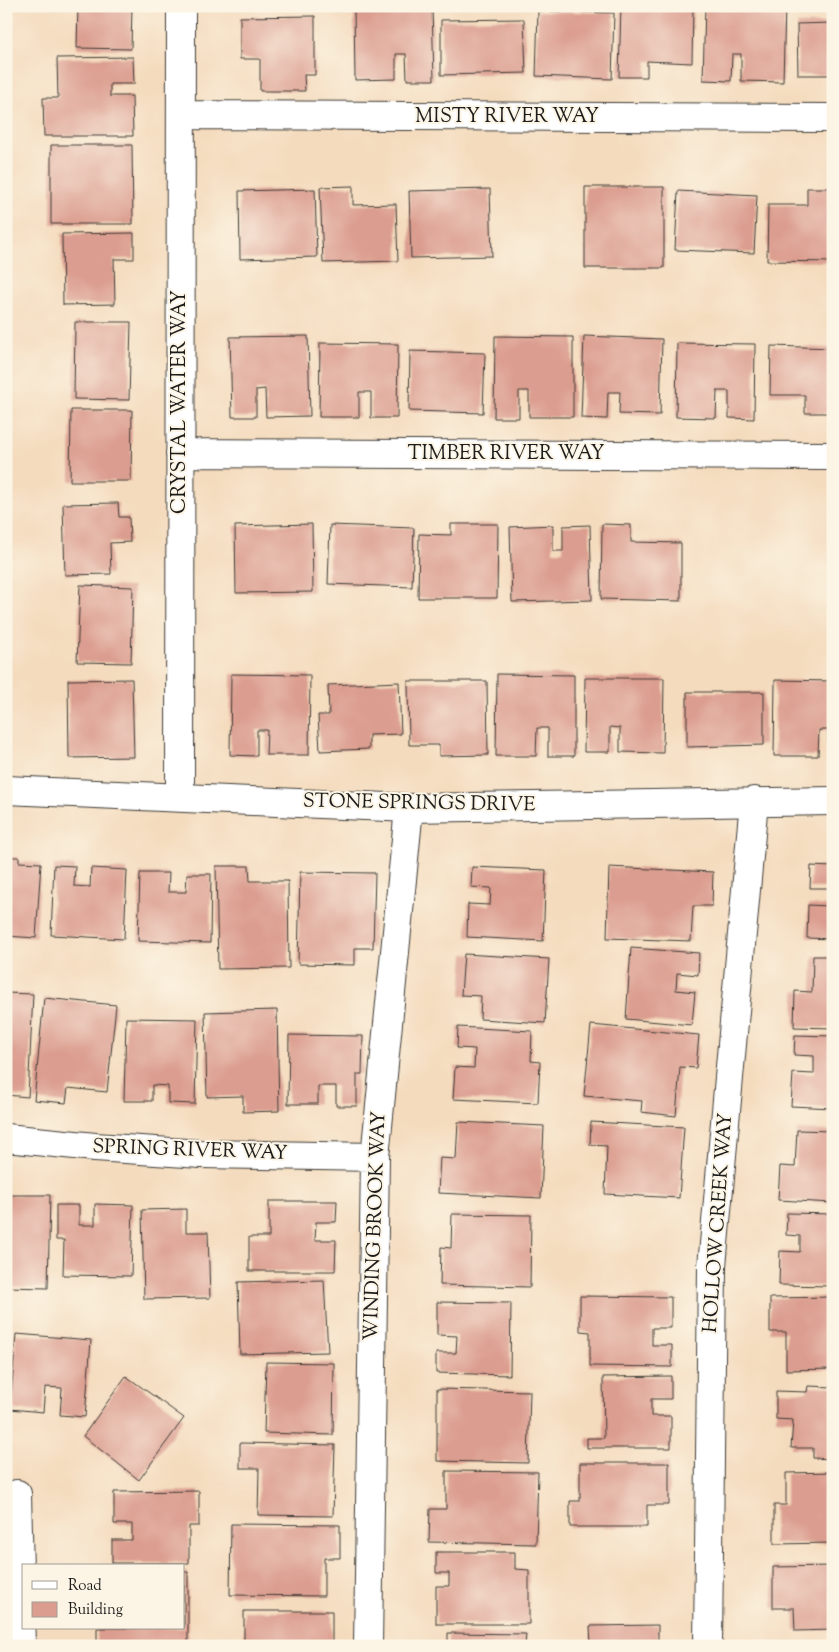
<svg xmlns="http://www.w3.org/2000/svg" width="839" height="1652" font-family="'Sorts Mill Goudy',serif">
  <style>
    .building { fill: #db9d8f }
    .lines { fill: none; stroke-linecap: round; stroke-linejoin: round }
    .minor-casing { stroke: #3c3934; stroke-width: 30 }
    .tertiary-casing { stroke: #3c3934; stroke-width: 30 }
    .minor { stroke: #fff; stroke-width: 28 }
    .tertiary { stroke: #fff; stroke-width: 28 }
    .labels { text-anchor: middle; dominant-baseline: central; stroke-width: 4; stroke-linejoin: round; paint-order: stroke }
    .street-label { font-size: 20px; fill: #1c1c1c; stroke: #fcf5e5 }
  </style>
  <rect width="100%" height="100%" fill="#fcf5e5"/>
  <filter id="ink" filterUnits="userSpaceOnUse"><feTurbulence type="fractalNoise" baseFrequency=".02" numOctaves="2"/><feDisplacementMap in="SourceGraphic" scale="10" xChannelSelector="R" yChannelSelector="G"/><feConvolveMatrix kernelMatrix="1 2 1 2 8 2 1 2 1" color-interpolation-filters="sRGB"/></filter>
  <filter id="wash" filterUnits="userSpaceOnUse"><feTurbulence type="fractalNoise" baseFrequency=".0096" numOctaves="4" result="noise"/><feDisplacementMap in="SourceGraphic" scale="20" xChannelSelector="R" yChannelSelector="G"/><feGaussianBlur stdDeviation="1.12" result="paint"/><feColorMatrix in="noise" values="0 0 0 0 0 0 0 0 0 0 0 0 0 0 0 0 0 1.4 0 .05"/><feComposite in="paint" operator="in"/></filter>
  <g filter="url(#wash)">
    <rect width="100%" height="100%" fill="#f4dbbe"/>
    <g id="blocks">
      <path class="building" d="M78 6H132L131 49 77 48Z
        M432 6 434 80H407L406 54H396V79L355 80 354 7Z
        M621 6H693L692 63 647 61V77H619Z
        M705 6H785L783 82 741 81V54H732L731 81 703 80Z
        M538 11 614 13 612 79 536 76Z
        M315 16V75H304L305 91H260V59H240V17Z
        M524 19 526 73 441 75V20Z
        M833 23V75H798L797 24Z
        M133 57 134 84H110V96H132L133 136H44L43 98H58L57 58Z
        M51 145H132L133 224H51Z
        M353 186V205L396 204 398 261 323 263 320 187Z
        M585 187H664V268H585Z
        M807 188H833V262L767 261 768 205H807Z
        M315 189 317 257 240 259 239 191Z
        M490 189 492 256 411 258 409 191Z
        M678 191 757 195 754 253 675 250Z
        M134 233V259H114L115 304 63 305 62 234Z
        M75 322H131L129 400 74 399Z
        M308 336 310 416 266 417 265 389 256 390V417H232L230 337Z
        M495 336 573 337V417H529V391H519V418H494Z
        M584 336 662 339 660 415 619 414 620 392H608L607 419 581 418Z
        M320 343 398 344 397 418H371V392H359V417H319Z
        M677 343 755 344 754 419 729 418V391H717L716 418 676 417Z
        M771 346 833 348V413H805V395H770Z
        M410 351 485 353 483 413 409 411Z
        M71 410H132L131 481H70Z
        M118 503 119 517H129L130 542 110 543 111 574 65 575 63 504Z
        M312 524 313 592 236 593 235 526Z
        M451 524H498L497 598H418L419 534 451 535Z
        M602 524 631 525V542L681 543V601L601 599Z
        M330 525 414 528 412 587 328 584Z
        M553 525V551H563V526L590 525 592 600 512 602 510 527Z
        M80 585 133 587 131 663 77 662Z
        M231 674 310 675 309 755H266L267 730H257V756L230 755Z
        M497 674 574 675V756H548V728H537L536 756H496Z
        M585 678H664L663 753 620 752V728L610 727V752H584Z
        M132 679 134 757 69 758 68 680Z
        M775 680 833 681V756H828V730H819L818 756H774Z
        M408 681H487L488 755 439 756V745H409Z
        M399 682 401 734 369 735V749L320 751 318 715H329L328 685Z
        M687 692H764V745L687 747Z
        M6 857H19V862L41 863 36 938 6 936Z
        M54 865 75 866 74 886 90 887 91 868 127 870 124 939 51 935Z
        M216 866H249L250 881H288L289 968 218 969Z
        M811 866 833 867V939L807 938 808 905 828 906 829 888H810Z
        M472 867 546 870 543 941 467 937 468 904 490 905 491 888 471 887Z
        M609 867 713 872 712 906H693L691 941 607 938Z
        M300 872 375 873 373 948H355V965L298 964Z
        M140 873H169L168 892H186L187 874H211L210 943 138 941Z
        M631 948 699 953 698 975 677 973 676 990 695 992 692 1025 626 1019Z
        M464 954 549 959 545 1023 480 1019 481 996 461 995Z
        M813 956H833V1028L794 1027 795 991 812 992Z
        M6 993 33 994 28 1097 6 1095Z
        M44 998 116 1005 107 1092 68 1088 66 1103 34 1100Z
        M277 1010 279 1111 243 1112V1096L207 1097 205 1012Z
        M126 1018 197 1019 195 1104 168 1103V1086L152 1085V1101H124Z
        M591 1025 699 1035 696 1068 680 1067 676 1116 641 1112 642 1101 584 1096Z
        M458 1027 532 1031 531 1061 540 1062 538 1103 453 1099 455 1067 474 1068 475 1049 457 1048Z
        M289 1035 363 1036 362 1074H357V1106H336V1086H318V1104H288Z
        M795 1035 833 1036V1108L791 1106 793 1073 814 1074V1056L794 1055Z
        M458 1122 544 1126 541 1198 438 1193 440 1158 456 1159Z
        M591 1122 684 1127 679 1198 605 1194 607 1146 590 1145Z
        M797 1130 833 1131V1203L778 1200 780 1166 795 1167Z
        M6 1195H50L48 1288 6 1287Z
        M269 1201H337L336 1222H316L315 1240H336L335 1271H249V1237H269Z
        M95 1204 133 1205 131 1276 63 1275 64 1240H56V1205H79V1225H95Z
        M186 1209V1232H208L210 1298 144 1299 142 1210Z
        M787 1213 833 1214V1286L779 1285 780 1251 800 1252V1236L786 1235Z
        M452 1214 531 1215 530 1287 440 1285 441 1247 451 1248Z
        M324 1280 328 1352 240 1354 238 1282Z
        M580 1296 671 1297V1328H652V1345H672V1367L590 1366V1332L580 1331Z
        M833 1297V1369L786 1370V1332H770V1298Z
        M437 1302 511 1303 510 1375 436 1373V1353H456L457 1336 437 1335Z
        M16 1334 91 1340 85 1417 60 1415 62 1388 45 1387 43 1412 10 1409Z
        M266 1362 334 1363 333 1435 264 1433Z
        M126 1376 184 1418 139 1480 83 1436Z
        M671 1376V1399H651V1416H671V1448H587V1438H604L603 1377Z
        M808 1386 833 1387V1459L813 1458V1448H791L793 1420 776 1419V1391L807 1392Z
        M437 1389 530 1391 528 1463 437 1461Z
        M240 1443 335 1445 333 1516 258 1515 259 1468H240Z
        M580 1463H669V1505H647V1527H570V1501H580Z
        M446 1471 538 1472 536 1544 429 1542 430 1509H446Z
        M833 1472V1543L774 1544V1505H786V1473Z
        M199 1491V1526H189V1563H112V1540H132V1524H114V1492Z
        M231 1524 340 1525V1558H324V1596L230 1595Z
        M436 1552H515V1569L529 1570V1624H436V1586H449V1573H436Z
        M833 1566V1630L795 1631 794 1608H773V1567Z
        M184 1572H188V1643H97V1628H184Z
        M244 1611H332V1646H244Z
        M658 1625V1646H591L590 1626Z
        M448 1633 526 1634 525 1646H448Z"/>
    </g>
  </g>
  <g filter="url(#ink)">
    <use href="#blocks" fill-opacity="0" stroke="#3c3934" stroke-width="1"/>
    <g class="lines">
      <g class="minor-casing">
        <path id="minor" d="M181 115 833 118
          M180 453 833 456
          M180 797 181 6
          M6 1138 95 1147 201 1154 375 1157
          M17 1494 21 1646
          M368 1646 375 1157 409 808
          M708 1646 712 1266 754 801"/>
      </g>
      <g class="tertiary-casing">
        <path id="tertiary" d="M6 790 409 808 833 801"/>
      </g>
      <use href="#minor" class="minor"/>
      <use href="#tertiary" class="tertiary"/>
    </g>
  </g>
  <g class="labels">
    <g class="street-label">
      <text x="507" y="117">MISTY RIVER WAY</text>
      <text transform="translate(180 402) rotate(-90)">CRYSTAL WATER WAY</text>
      <text x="506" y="454">TIMBER RIVER WAY</text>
      <text transform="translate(419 804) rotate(1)">STONE SPRINGS DRIVE</text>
      <text transform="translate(190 1151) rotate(2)">SPRING RIVER WAY</text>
      <text transform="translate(719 1223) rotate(-86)">HOLLOW CREEK WAY</text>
      <text transform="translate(376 1226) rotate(-88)">WINDING BROOK WAY</text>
    </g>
  </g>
  <rect width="839" height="1652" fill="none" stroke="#fcf5e5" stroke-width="25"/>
  <rect x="22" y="1564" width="162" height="65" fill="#fcf5e5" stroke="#a29e95"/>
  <rect x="32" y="1581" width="25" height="8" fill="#ffffff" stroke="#a29e95"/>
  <text x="68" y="1590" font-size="15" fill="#1c1c1c">Road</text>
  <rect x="32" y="1602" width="25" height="15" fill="#db9d8f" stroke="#a29e95"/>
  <text x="68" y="1614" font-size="15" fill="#1c1c1c">Building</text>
</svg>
